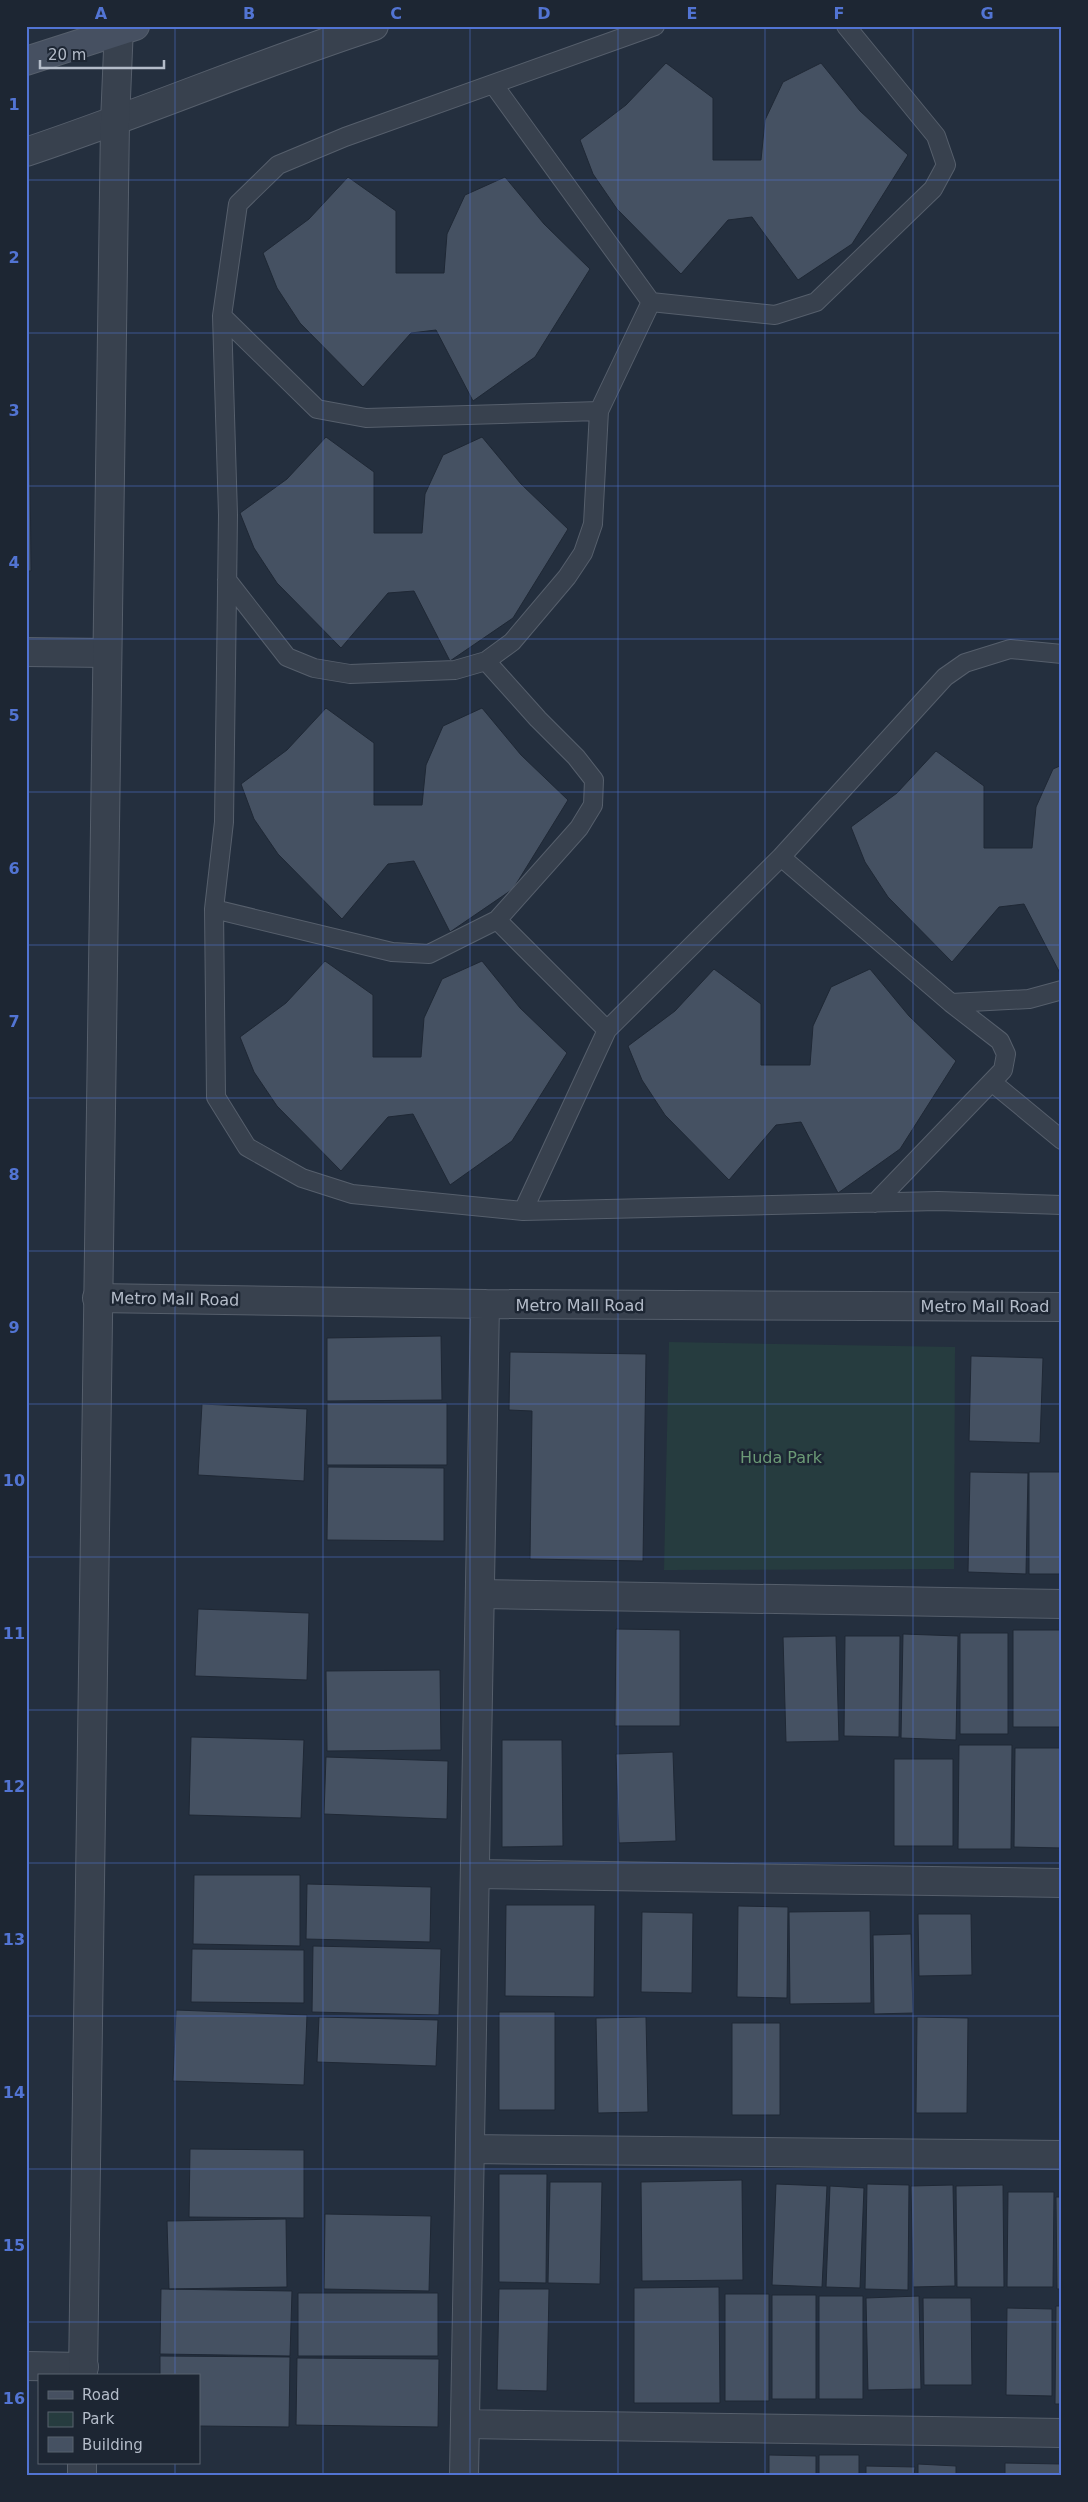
<svg xmlns="http://www.w3.org/2000/svg" width="1088" height="2502" font-family="'DejaVu Sans',sans-serif">
  <style>
    .green { fill: #263c3f }
    .building { fill: #455162; stroke: #1f2835 }
    .lines { fill: none; stroke-linecap: round; stroke-linejoin: round }
    .service-casing { stroke: #565f6c; stroke-width: 20 }
    .minor-casing { stroke: #565f6c; stroke-width: 30 }
    .tertiary-casing { stroke: #565f6c; stroke-width: 30 }
    .secondary-casing { stroke: #565f6c; stroke-width: 30 }
    .service { stroke: #38414e; stroke-width: 18 }
    .minor { stroke: #38414e; stroke-width: 28 }
    .tertiary { stroke: #38414e; stroke-width: 28 }
    .secondary { stroke: #465061; stroke-width: 28 }
    .grid { fill: none; stroke: #5274d3; stroke-width: 1; stroke-opacity: 0.55 }
    .labels { text-anchor: middle; dominant-baseline: central; stroke-width: 5; stroke-linejoin: round; paint-order: stroke }
    .street-label { font-size: 16px; fill: #b4bcc9; stroke: #1d2633 }
    .park-label { font-size: 16px; fill: #6b9a76; stroke: #1d2633 }
    .neatline { fill: none; stroke: #5274d3; stroke-width: 2 }
    .grid-label { font-size: 16px; text-anchor: middle; font-weight: bold; fill: #5274d3 }
  </style>
  <rect width="100%" height="100%" fill="#242f3e"/>
  <path class="green" d="M669 1342 955 1347 954 1569 664 1570Z"/>
  <path class="building" d="M666 63 713 98V160H761L765 120 783 82 821 63 860 111 908 155 852 244 798 280 752 217 728 220 681 274 617 209 593 174 580 140 626 105Z
    M348 177 396 211V273H444L447 234 465 195 505 177 544 224 590 269 535 357 473 401 436 330 411 333 363 387 300 323 277 288 263 253 309 219Z
    M26 363H29L31 571H26Z
    M326 437 374 472V533H422L425 494 443 455 482 437 521 484 568 529 513 618 450 661 414 591 388 593 341 648 277 583 254 548 240 513 287 479Z
    M326 708 374 743V805H422L426 765 443 726 482 708 521 755 568 800 513 889 450 932 414 861 388 864 342 919 278 854 254 819 241 784 287 750Z
    M936 751 984 786V848H1032L1036 807 1053 769 1062 765 1061 975 1024 904 999 907 952 962 888 897 865 862 851 827 897 793Z
    M325 961 373 995V1057H421L424 1018 442 979 482 961 520 1008 567 1053 512 1141 450 1185 413 1114 388 1117 341 1171 277 1106 254 1072 240 1037 286 1003Z
    M714 969 761 1004V1065H810L813 1026 831 987 870 969 909 1016 956 1061 900 1149 838 1193 801 1122 776 1125 729 1180 665 1115 642 1080 628 1046 675 1011Z
    M441 1336 442 1400 327 1401V1338Z
    M510 1352 646 1354 643 1561 530 1559 532 1411 509 1410Z
    M971 1356 1043 1358 1040 1443 969 1441Z
    M327 1403H447V1465H327Z
    M202 1404 307 1409 304 1481 198 1475Z
    M328 1467 444 1468V1541L327 1540Z
    M970 1472 1028 1473 1026 1574 968 1572Z
    M1029 1472H1062V1574H1029Z
    M198 1609 309 1613 307 1680 195 1676Z
    M616 1629 680 1630V1726H615Z
    M1013 1630H1062V1727H1013Z
    M960 1633H1008V1734H960Z
    M903 1634 958 1636 956 1740 901 1738Z
    M836 1636 839 1741 786 1742 783 1637Z
    M845 1636H900L899 1737 844 1736Z
    M440 1670 441 1750 327 1751 326 1671Z
    M191 1737 304 1740 301 1818 189 1815Z
    M502 1740H562L563 1846 502 1847Z
    M959 1745H1012L1011 1849H958Z
    M1015 1748H1062V1848L1014 1847Z
    M673 1752 676 1841 619 1843 616 1754Z
    M326 1757 448 1761 447 1819 324 1814Z
    M894 1759H953V1846H894Z
    M194 1875H300V1946L193 1944Z
    M307 1884 431 1887 430 1942 306 1939Z
    M506 1905H595L594 1997 505 1996Z
    M738 1906 788 1907 787 1998 737 1997Z
    M870 1911 871 2003 790 2004 789 1912Z
    M642 1912 693 1913 692 1993 641 1992Z
    M918 1914H971L972 1975 919 1976Z
    M911 1934 913 2013 874 2014 873 1935Z
    M313 1946 441 1949 439 2015 312 2012Z
    M192 1949 304 1950V2003L191 2002Z
    M176 2010 307 2015 304 2085 173 2081Z
    M499 2012H555V2110H499Z
    M319 2017 438 2020 436 2066 317 2062Z
    M646 2017 648 2112 598 2113 596 2018Z
    M917 2017 968 2018 967 2113H916Z
    M732 2023H780V2115H732Z
    M190 2149 304 2150V2218L189 2217Z
    M499 2174H547L546 2283 499 2282Z
    M742 2180 743 2280 642 2281 641 2182Z
    M550 2182H602L600 2284 548 2283Z
    M776 2184 827 2186 822 2287 772 2285Z
    M867 2184 909 2185 908 2290 865 2289Z
    M953 2185 955 2286 913 2287 911 2186Z
    M1003 2185 1004 2287H957L956 2186Z
    M830 2186 864 2188 860 2288 826 2287Z
    M1008 2192H1054L1053 2287H1007Z
    M1056 2197H1062V2289H1057Z
    M325 2214 431 2216 429 2291 324 2289Z
    M286 2219 287 2287 169 2289 167 2221Z
    M719 2287 720 2403H634V2288Z
    M161 2289 292 2291 290 2356 160 2354Z
    M499 2289H549L547 2391 497 2390Z
    M298 2293H438V2356H298Z
    M725 2294H769V2401H725Z
    M772 2295H816V2399H772Z
    M819 2296H863V2399H819Z
    M919 2296 921 2389 868 2390 866 2298Z
    M923 2298H971L972 2385H924Z
    M1056 2306H1062V2404H1055Z
    M1007 2308 1052 2309V2396L1006 2395Z
    M160 2356 290 2357 289 2427 199 2426V2376H160Z
    M297 2358 439 2359 438 2427 296 2425Z
    M769 2455 816 2456V2476H769Z
    M819 2455H859V2476H819Z
    M1005 2463 1062 2464V2476H1005Z
    M918 2464 956 2466V2476H918Z
    M866 2466 915 2467 914 2476H866Z"/>
  <g class="lines">
    <g class="service-casing">
      <path id="service" d="M655 26 345 137 278 165 238 204 222 316 228 515 224 822 214 909 216 1097 247 1147 302 1178 352 1194 523 1211 938 1201 1062 1205
        M493 84 651 302 775 315 816 302 933 189 946 165 936 136 846 26
        M222 316 317 409 366 418 599 411 651 302
        M227 580 287 657 314 668 350 674 455 670 486 661 512 642 567 577 583 553 593 524 599 411
        M486 661 538 719 576 757 594 780 593 805 579 828 497 920 607 1030 781 857 951 1003 1029 999 1062 990
        M781 857 945 677 965 663 1010 649 1062 654
        M214 909 392 952 429 954 497 920
        M993 1083 1062 1140
        M875 1203 1003 1070 1006 1054 1000 1041 951 1003
        M523 1211 607 1030"/>
    </g>
    <g class="minor-casing">
      <path id="minor" d="M26 152C143 113 257 64 374 26
        M26 652 107 653
        M97 1298 485 1304 1062 1307
        M480 1594 1062 1604
        M475 1874 1062 1883
        M470 2149 1062 2155
        M26 2366 84 2367
        M465 2424 1062 2433
        M464 2476 485 1304"/>
    </g>
    <g class="tertiary-casing">
      <path id="tertiary" d="M83 2376 115 122 119 26
        M82 2476V2463"/>
    </g>
    <g class="secondary-casing">
      <path id="secondary" d="M26 61 135 26"/>
    </g>
    <use href="#service" class="service"/>
    <use href="#minor" class="minor"/>
    <use href="#tertiary" class="tertiary"/>
    <use href="#secondary" class="secondary"/>
  </g>
  <path class="grid" d="M175 26V2376M323 26V2476M470 26V2476M618 26V2476M765 26V2476M913 26V2476M26 180H1062M26 333H1062M26 486H1062M26 639H1062M26 792H1062M26 945H1062M26 1098H1062M26 1251H1062M26 1404H1062M26 1557H1062M26 1710H1062M26 1863H1062M26 2016H1062M26 2169H1062M26 2322H1062M175 2463V2476"/>
  <g class="labels">
    <g class="street-label">
      <text transform="translate(175 1299) rotate(1)">Metro Mall Road</text>
      <text x="580" y="1305">Metro Mall Road</text>
      <text x="985" y="1306">Metro Mall Road</text>
    </g>
    <g class="park-label">
      <text x="781" y="1457">Huda Park</text>
    </g>
  </g>
  <rect width="1088" height="2502" fill="none" stroke="#1d2633" stroke-width="55"/>
  <rect x="38" y="2374" width="162" height="90" fill="#1d2633" stroke="#59626f"/>
  <rect x="48" y="2391" width="25" height="8" fill="#465061" stroke="#59626f"/>
  <text x="82" y="2400" font-size="15" fill="#b4bcc9">Road</text>
  <rect x="48" y="2412" width="25" height="15" fill="#263c3f" stroke="#59626f"/>
  <text x="82" y="2424" font-size="15" fill="#b4bcc9">Park</text>
  <rect x="48" y="2437" width="25" height="15" fill="#455162" stroke="#59626f"/>
  <text x="82" y="2450" font-size="15" fill="#b4bcc9">Building</text>
  <path d="M40 60v8h124v-8" fill="none" stroke="#b4bcc9" stroke-width="2.5"/>
  <text x="48" y="60" font-size="15" fill="#b4bcc9" stroke="#1d2633" stroke-width="4" paint-order="stroke">20 m</text>
  <rect x="28" y="28" width="1032" height="2446" class="neatline"/>
  <g class="grid-label">
    <text x="101" y="19">A</text>
    <text x="249" y="19">B</text>
    <text x="396" y="19">C</text>
    <text x="544" y="19">D</text>
    <text x="692" y="19">E</text>
    <text x="839" y="19">F</text>
    <text x="987" y="19">G</text>
    <text x="14" y="110">1</text>
    <text x="14" y="263">2</text>
    <text x="14" y="416">3</text>
    <text x="14" y="568">4</text>
    <text x="14" y="721">5</text>
    <text x="14" y="874">6</text>
    <text x="14" y="1027">7</text>
    <text x="14" y="1180">8</text>
    <text x="14" y="1333">9</text>
    <text x="14" y="1486">10</text>
    <text x="14" y="1639">11</text>
    <text x="14" y="1792">12</text>
    <text x="14" y="1945">13</text>
    <text x="14" y="2098">14</text>
    <text x="14" y="2251">15</text>
    <text x="14" y="2404">16</text>
  </g>
</svg>
